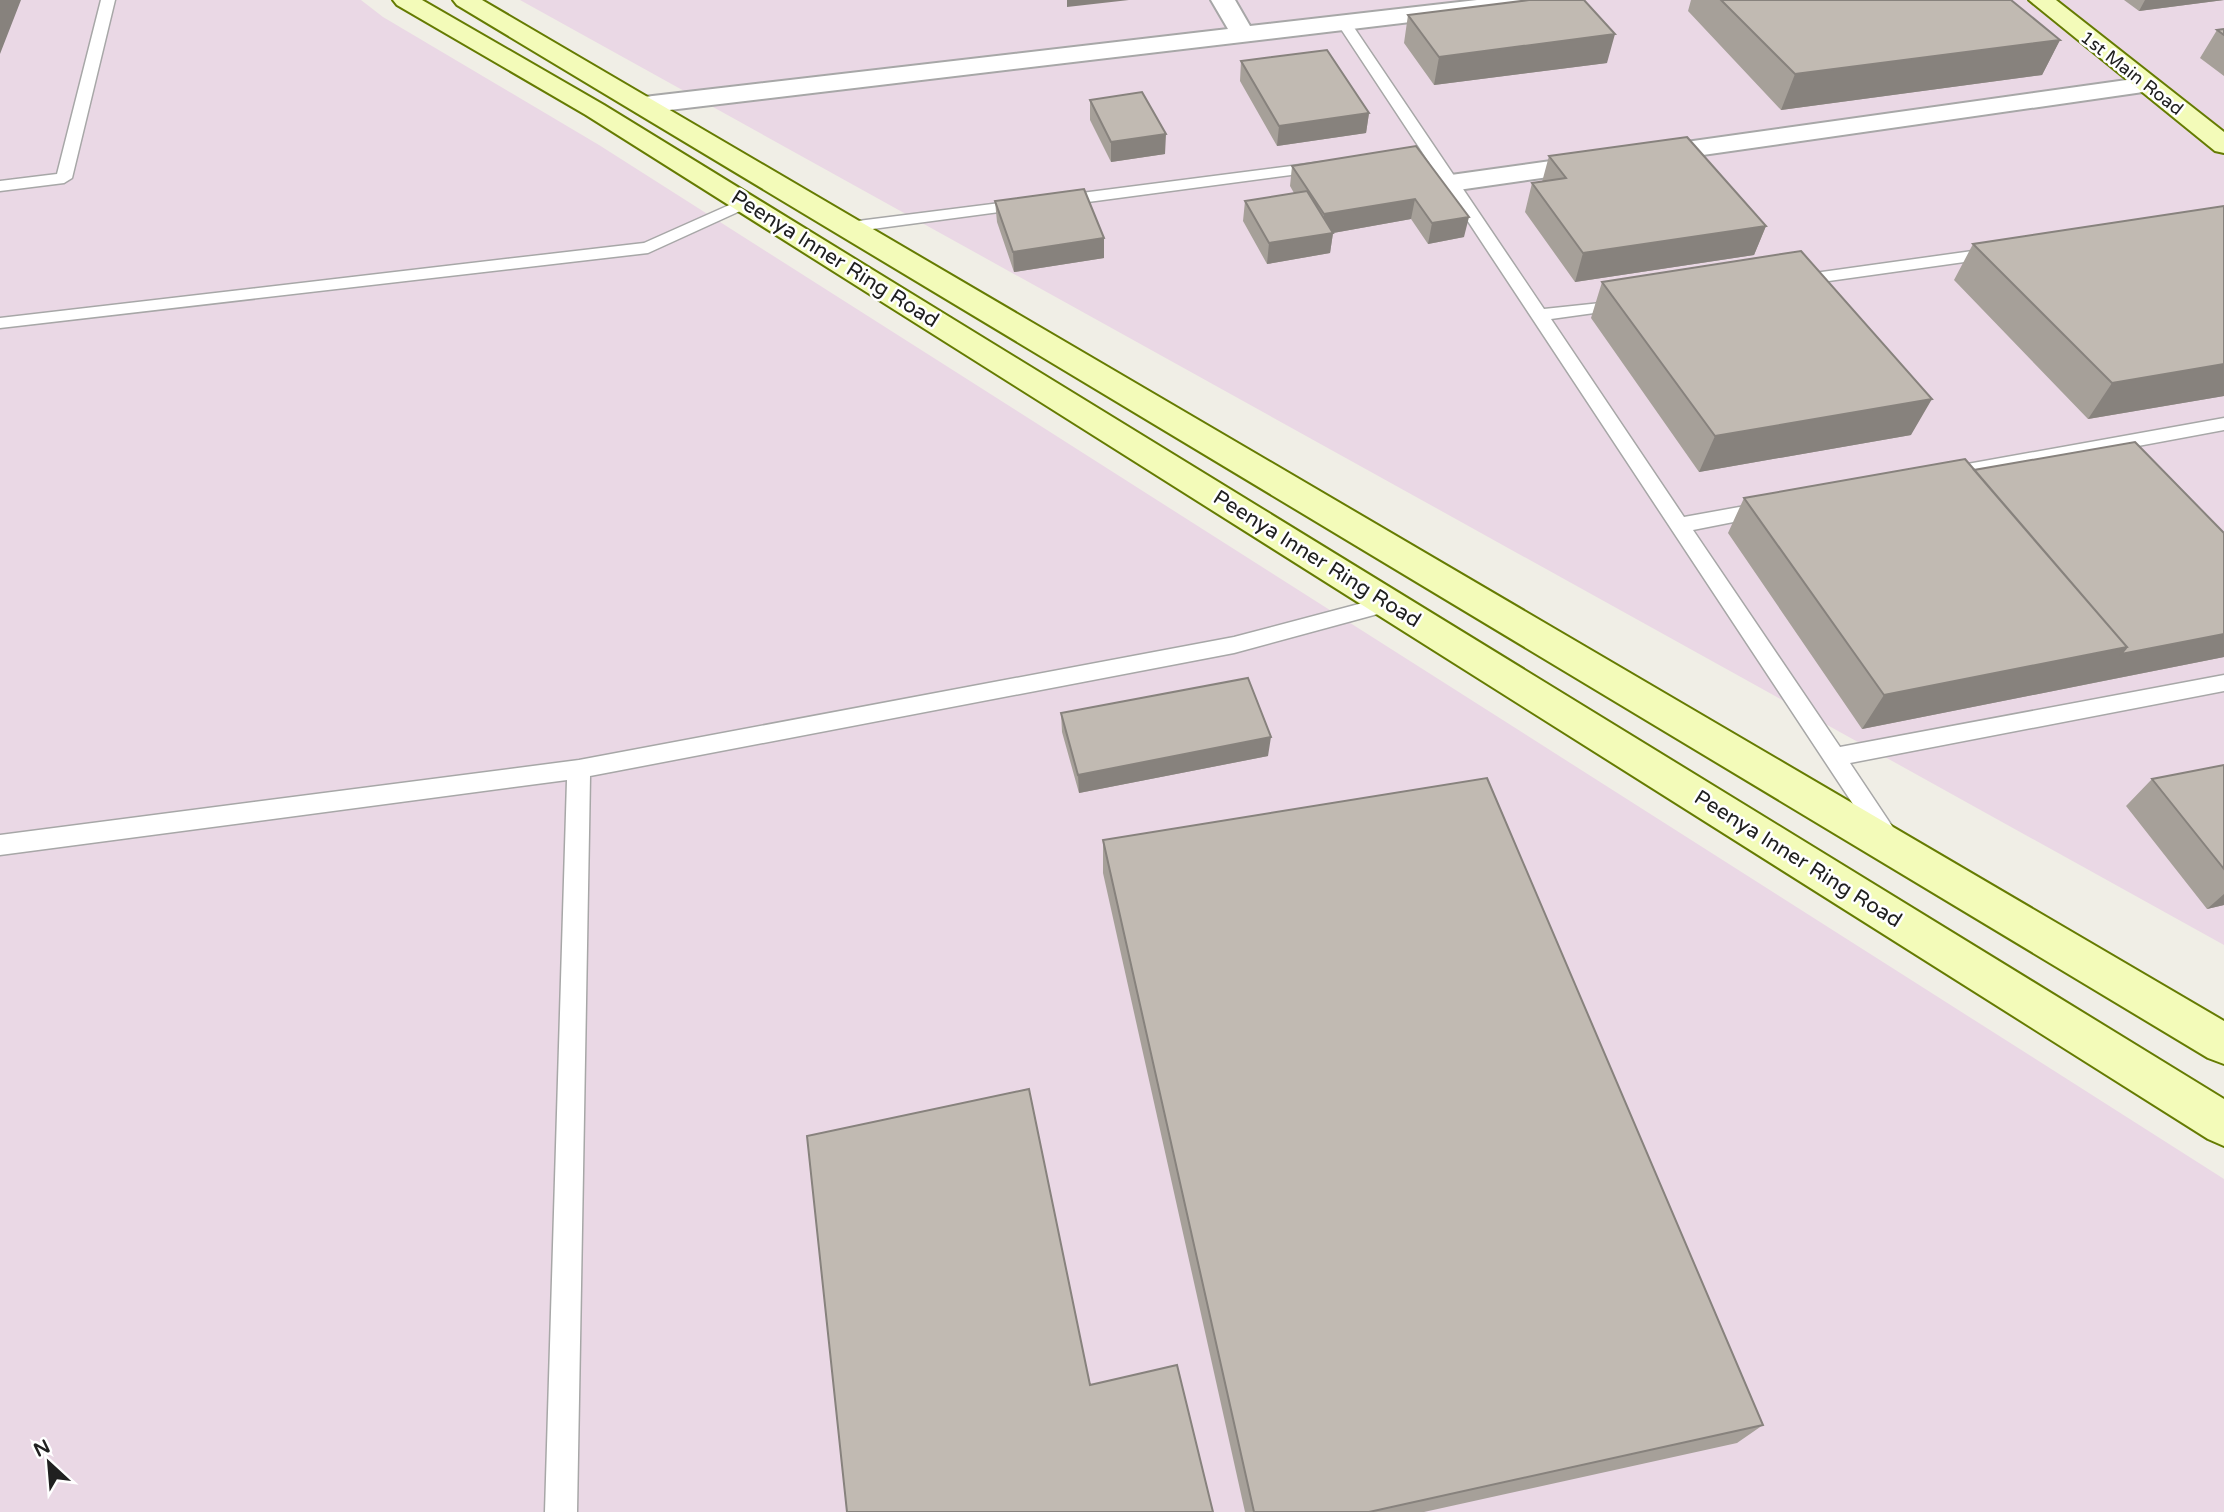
<svg xmlns="http://www.w3.org/2000/svg" width="2224" height="1512" font-family="'Varela Round',sans-serif">
  <style>
    .industrial { fill: #ead8e5 }
    .lines { fill: none; stroke-linecap: round; stroke-linejoin: round }
    .lane-casing { stroke: #a7a7a7; stroke-width: 3 }
    .street-casing { stroke: #a7a7a7; stroke-width: 4 }
    .secondary-casing { stroke: #657b02; stroke-width: 4 }
    .lane { fill: #fff; fill-rule: evenodd }
    .street { fill: #fff; fill-rule: evenodd }
    .secondary { fill: #f3fbb9; fill-rule: evenodd }
    .wall { fill: #a6a099 }
    .shaded-wall { fill: #87827d }
    .building { fill: #c1bab2; stroke: #87827d; stroke-width: 2 }
    .labels { text-anchor: middle; dominant-baseline: central; stroke-width: 5; stroke-linejoin: round; paint-order: stroke }
    .far-street-label { font-size: 18px; fill: #202020; stroke: #fff }
    .street-label { font-size: 21px; fill: #202020; stroke: #fff }
  </style>
  <rect width="100%" height="100%" fill="#f0eee6"/>
  <path class="industrial" d="M0 0H361L383 17 599 145 2224 1179V1512H0Z
    M520 0H2224V945Z"/>
  <g class="lines">
    <g class="lane-casing">
      <path id="lane" d="M101 0H115L72 178 64 183 0 191V181L57 174Z
        M1344 19 1351 23 1544 309 1629 300 1632 304 1623 309 1551 319 1684 517 1767 502 1774 504 1777 509 1774 514 1693 530 1840 747 2224 675V691L1850 763 1902 841 1898 848 1890 851 1882 848 1337 23Z
        M1323 162 1331 167 1329 170 1058 206 1050 201 1058 196Z
        M745 198 751 200V206L648 253 0 328V318L644 243Z
        M1024 200 1030 202V208L850 232 842 227 850 222Z
        M1994 248 2002 253 2000 257 1793 286 1784 281 1793 276Z
        M2224 418V430L1945 482 1935 475 1945 468Z
        M1389 596 1396 599 1399 604 1396 609 1234 653 590 776 577 1512H545L567 780 0 855V835L579 760 1234 637Z"/>
    </g>
    <g class="street-casing">
      <path id="street" d="M1211 0H1235L1250 26 1477 0H1549L1545 5 1537 7 644 113 635 110 631 105 635 100 644 97 1228 29Z
        M2148 77 2157 80 2161 85 2157 90 1451 191 1441 189 1437 183 1441 177 1451 175Z"/>
    </g>
    <g class="secondary-casing">
      <path id="secondary" d="M393 0H422L604 105 2224 1099V1146L2208 1139 586 115 397 5Z
        M453 0H482L2224 1021V1064L2208 1058 457 5Z
        M2029 0H2056L2224 132V153L2215 151Z"/>
    </g>
    <use href="#lane" class="lane"/>
    <use href="#street" class="street"/>
    <use href="#secondary" class="secondary"/>
  </g>
  <path class="wall" d="M1691 0H2011L2060 40 2042 75 1781 110 1688 11Z
    M2124 0H2224L2139 11Z
    M1408 15 1607 63 1434 85 1404 43Z
    M2224 29V76L2200 58 2217 30Z
    M1241 61 1369 113 1366 133 1277 146 1240 81Z
    M1090 100 1165 154 1111 162 1090 120Z
    M1416 146 1464 237 1428 244 1411 219 1333 233 1330 253 1267 264 1243 221 1245 201 1294 193 1290 186 1292 166Z
    M1549 156 1766 226 1754 255 1575 282 1525 212 1532 183 1542 182Z
    M995 201 1104 238V258L1014 272 997 222Z
    M1973 244 2224 396 2088 419 1954 280Z
    M1602 282 1911 435 1699 472 1591 318Z
    M1744 498 2224 533V657L1862 729 1728 533Z
    M1061 713 1268 756 1079 793 1062 732Z
    M2224 765V905L2207 909 2126 806 2152 779Z
    M1103 840 1763 1425 1737 1443 1424 1512H1245L1103 873Z"/>
  <path class="shaded-wall" d="M0 0H21L0 54Z
    M1067 0H1129L1067 7Z
    M2145 0H2224L2139 11Z
    M1615 34 1607 63 1434 85 1439 57Z
    M2060 40 2042 75 1781 110 1795 74Z
    M1369 113 1366 133 1277 146 1279 126Z
    M1166 134 1165 154 1111 162V142Z
    M1415 199 1411 219 1333 233 1330 253 1267 264 1269 243 1321 234 1324 214Z
    M1469 217 1464 237 1428 244 1432 223Z
    M1766 226 1754 255 1575 282 1583 253Z
    M1104 238V258L1014 272 1013 252Z
    M2224 364V396L2088 419 2112 383Z
    M1932 399 1911 435 1699 472 1715 436Z
    M2224 634V657L2098 682 2121 654Z
    M2127 647 2098 682 1862 729 1884 695Z
    M1271 737 1268 756 1079 793 1078 775Z
    M2224 894V905L2207 909Z"/>
  <path class="building" d="M1529 0H1584L1615 34 1439 57 1408 15Z
    M1721 0H2011L2060 40 1795 74Z
    M2224 29V35L2217 30Z
    M1327 50 1369 113 1279 126 1241 61Z
    M1142 92 1166 134 1111 142 1090 100Z
    M1687 137 1766 226 1583 253 1532 183 1566 178 1549 156Z
    M1416 146 1469 217 1432 223 1415 199 1324 214 1292 166Z
    M1084 189 1104 238 1013 252 995 201Z
    M1307 191 1333 233 1269 243 1245 201Z
    M2224 206V364L2112 383 1973 244Z
    M1801 251 1932 399 1715 436 1602 282Z
    M2135 442 2224 533V634L2121 654 2127 647 1974 470Z
    M1965 459 2127 647 1884 695 1744 498Z
    M1248 678 1271 737 1078 775 1061 713Z
    M2224 765V869L2152 779Z
    M1487 778 1763 1425 1369 1512H1254L1103 840Z
    M1029 1089 1090 1385 1177 1365 1213 1512H847L807 1136Z"/>
  <g class="labels">
    <g class="far-street-label">
      <text transform="translate(2132 73) rotate(38)">1st Main Road</text>
    </g>
    <g class="street-label">
      <text transform="translate(835 259) rotate(32)">Peenya Inner Ring Road</text>
      <text transform="translate(1317 559) rotate(32)">Peenya Inner Ring Road</text>
      <text transform="translate(1798 859) rotate(32)">Peenya Inner Ring Road</text>
    </g>
  </g>
  <g transform="translate(49 1463) rotate(334)" stroke="#ffffff" stroke-width="5" paint-order="stroke">
  <path d="M0-5L12 26L0 18L-12 26Z" fill="#202020"/>
  <text y="-10" font-size="19" font-weight="bold" text-anchor="middle" fill="#202020">N</text>
  </g>
</svg>
